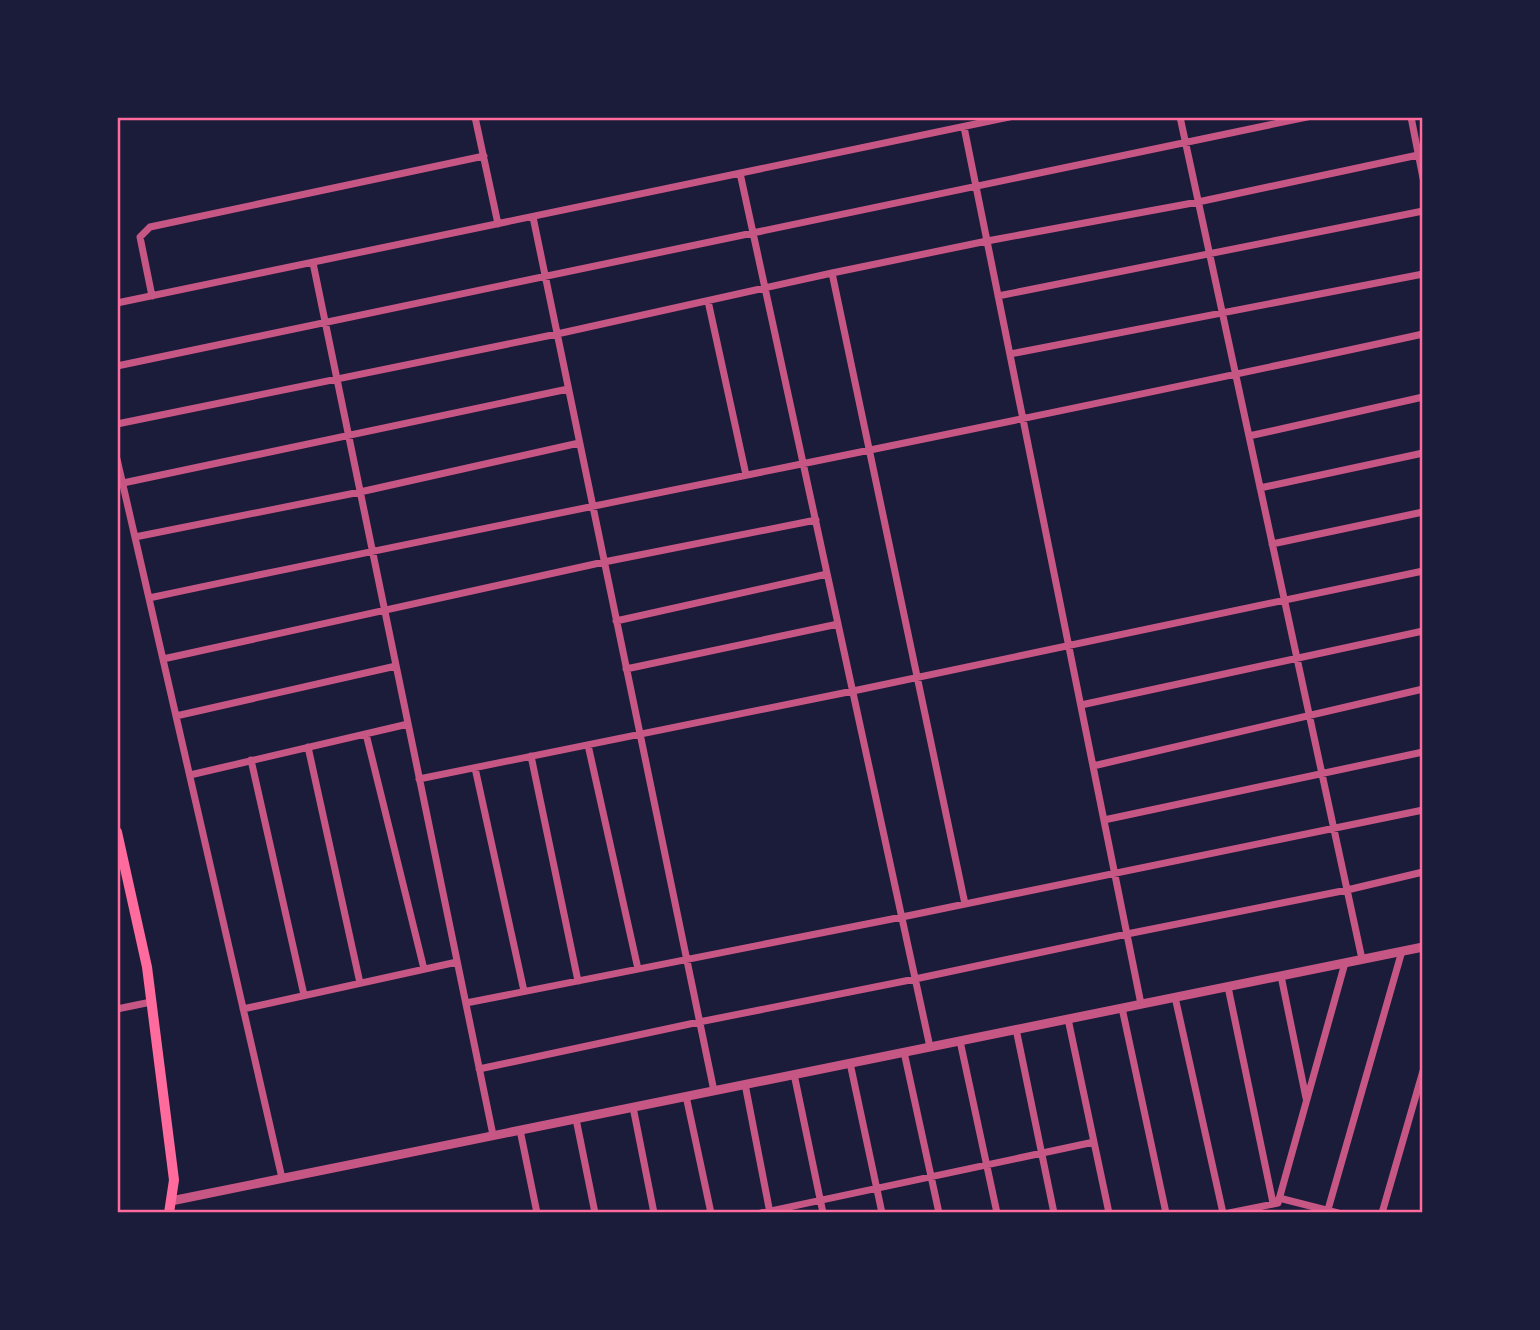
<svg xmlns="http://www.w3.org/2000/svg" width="1540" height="1330" font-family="'Crimson Pro',serif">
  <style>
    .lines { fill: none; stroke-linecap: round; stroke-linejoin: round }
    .minor { stroke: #c65784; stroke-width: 7 }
    .tertiary { stroke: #c65784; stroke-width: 9 }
    .secondary { stroke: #ff6b9d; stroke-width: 10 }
    .neatline { fill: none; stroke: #ff6b9d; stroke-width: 2.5 }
  </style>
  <rect width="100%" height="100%" fill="#1b1b3a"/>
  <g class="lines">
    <path class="minor" d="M475 117 498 224
      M1180 117 1362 959
      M1411 117 1423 178
      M964 127 1141 1004
      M740 173 930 1047
      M533 217 714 1091
      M313 263 493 1135
      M832 273 965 904
      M152 296 140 237 150 227 484 156
      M998 296 1423 211
      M708 301 746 475
      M117 303 1009 117
      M1010 354 1423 274
      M117 366 1307 117
      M117 424 557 334 832 273 987 241 1198 202 1418 155
      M1249 436 1423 397
      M117 459 282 1178
      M123 483 568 389
      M1260 488 1423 453
      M135 537 360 492 579 443
      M1272 544 1423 512
      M149 598C573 508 999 427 1423 334
      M616 621 827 574
      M163 659 604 562 816 520
      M626 669 838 624
      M1081 705 1423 631
      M176 716 396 666
      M366 734 424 969
      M588 745 638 969
      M308 747 360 983
      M531 756 578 981
      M251 760 304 995
      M1093 766 1423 689
      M475 768 524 991
      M190 775 408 724
      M419 779 853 691 1423 571
      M1104 820 1423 752
      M1281 976 1306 1098
      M1228 987 1273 1203
      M1175 997 1223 1213
      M466 1003 902 917 1423 810
      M1122 1008 1166 1213
      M117 1009 151 1002
      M243 1009 457 962
      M1068 1019 1109 1213
      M1016 1029 1054 1213
      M960 1041 997 1213
      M904 1052 939 1213
      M850 1063 882 1213
      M479 1069 699 1022 915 979 1127 934 1347 890 1423 872
      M794 1074 823 1213
      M745 1084 770 1213
      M686 1096 711 1213
      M633 1107 654 1213
      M576 1119 595 1213
      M520 1130 537 1213
      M1279 1198 1338 1213
      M761 1213 1094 1142
      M1229 1213 1278 1203 1345 963
      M1327 1213 1402 951
      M1382 1213 1423 1071"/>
    <path class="tertiary" d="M171 1201 1423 947"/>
    <path class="secondary" d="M117 832 147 967 174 1180 169 1213"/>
  </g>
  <rect width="1540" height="1330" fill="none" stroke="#1b1b3a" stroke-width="238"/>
  <rect x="119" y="119" width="1302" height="1092" class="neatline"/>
</svg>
